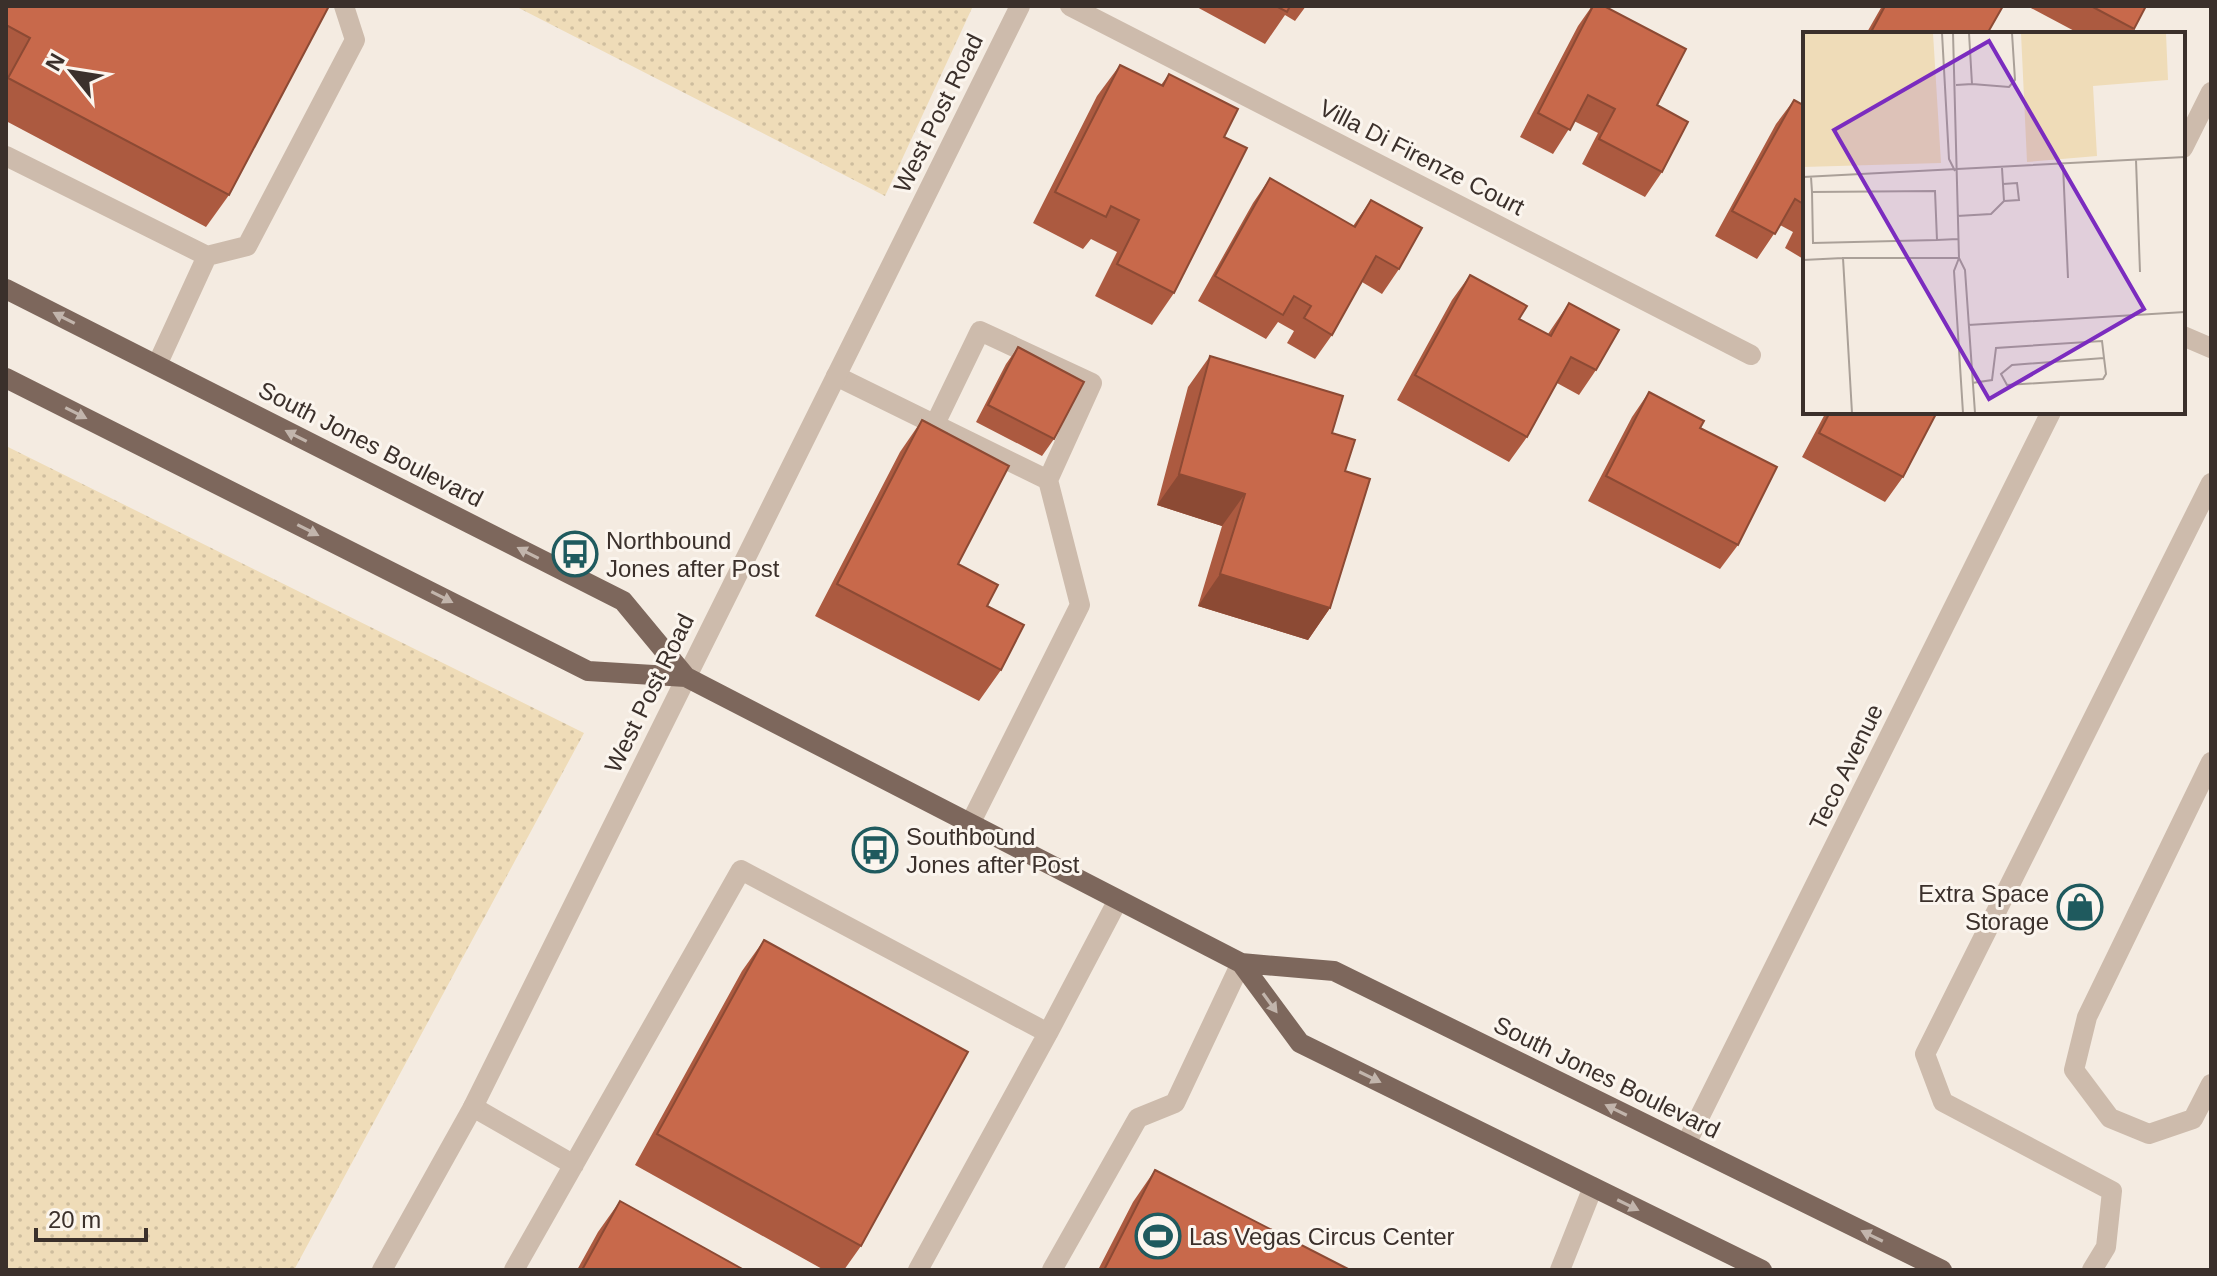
<svg xmlns="http://www.w3.org/2000/svg" width="2217" height="1276" font-family="Helvetica,sans-serif">
  <style>
    .sand { fill: url(#sand-dots) }
    .lines { fill: none; stroke-linecap: round; stroke-linejoin: round }
    .lane { stroke: #cdbbac; stroke-width: 20 }
    .street { stroke: #cdbbac; stroke-width: 20 }
    .primary { stroke: #7d675c; stroke-width: 20 }
    .wall { fill: #ac5a40 }
    .shaded-wall { fill: #8c4a34 }
    .building { fill: #c8694b; stroke: #8c4a34; stroke-width: 2 }
    .oneway { fill: #c2b5ac }
    .labels { text-anchor: middle; dominant-baseline: central; stroke-width: 6; stroke-linejoin: round; paint-order: stroke }
    .street-label { font-size: 24px; fill: #3b302b; stroke: #fbf5ee }
    .poi-label { font-size: 24px; fill: #3b302b; stroke: #fbf5ee; text-anchor: start }
    .inset-road { fill: none; stroke: #aaa098; stroke-width: 2 }
    .view { fill: #7b2cbf; fill-opacity: 0.15; stroke: #7b2cbf; stroke-width: 4 }
    .inset-edge { fill: none; stroke: #3b302b; stroke-width: 4 }
  </style>
  <defs>
    <pattern id="sand-dots" width="8" height="8" patternUnits="userSpaceOnUse" patternTransform="scale(2)"><rect width="8" height="8" fill="#efdcb8"/><path d="M2 2h.1M6 6h.1" fill="none" stroke="#cebd9e" stroke-width="1.8" stroke-linecap="round"/></pattern>
  </defs>
  <rect width="100%" height="100%" fill="#f4ebe1"/>
  <path class="sand" d="M515 6H973L885 196Z
    M6 446 584 733 294 1270H6Z"/>
  <g class="lines">
    <path class="lane" d="M6 156 207 256 157 365
      M207 256 247 246 355 40 344 6
      M2183 336 2211 348
      M836 376 1048 480 1080 605 970 824
      M935 424 980 331 1092 383 1048 480
      M2211 762 2087 1017 2074 1070 2110 1118 2149 1134 2193 1119 2211 1084
      M473 1107 574 1165
      M514 1270 741 870 1048 1033 1118 900
      M918 1270 1048 1033
      M1052 1270 1138 1118 1175 1103 1241 963
      M1560 1270 1593 1187
      M2092 1270 2106 1247 2112 1191 1943 1102 1925 1054 2211 483"/>
    <path class="street" d="M1070 6 1751 355
      M2183 148 2211 92
      M1686 1144 2051 412
      M382 1270 473 1107 1020 6"/>
    <path class="primary" d="M6 289 623 601 686 677 1241 963 1334 971 1942 1270
      M6 378 588 671 686 677
      M1241 963 1300 1043 1762 1270"/>
  </g>
  <path class="wall" d="M6 6 229 195 206 227 6 121V72L7 69H6Z
    M1195 6H1306L1295 21 1285 15 1265 44Z
    M1592 6H1604L1657 105 1662 172 1645 197 1582 164 1598 133 1574 121 1553 154 1520 137 1578 26Z
    M1882 6H2003L1987 34H1866Z
    M2030 6H2146L2131 34H2080L2029 7Z
    M1120 65 1161 85 1169 74 1224 137 1174 293 1152 325 1095 296 1117 252 1091 239 1083 249 1033 223 1097 96Z
    M1794 100 1805 106V260L1785 248 1793 232 1780 225 1757 259 1715 236 1776 124Z
    M1270 178 1353 226 1371 200 1399 269 1382 294 1362 282 1332 335 1315 359 1287 343 1294 331 1278 322 1266 339 1198 301 1253 203Z
    M1470 275 1519 319 1548 334 1569 303 1596 370 1579 395 1557 383 1527 437 1509 462 1397 400 1452 300Z
    M1018 347 1054 439 1042 456 976 422 1006 364Z
    M1210 356 1332 433 1345 471 1330 608 1308 640 1198 606 1222 526 1157 505 1188 387Z
    M1649 392 1700 428 1738 545 1720 569 1588 501 1632 417Z
    M1826 412H1937L1903 477 1885 502 1802 457Z
    M922 420 958 564 987 606 1001 670 979 701 815 616 900 452Z
    M764 940 861 1246 844 1270H824L635 1165 742 971Z
    M1155 1170 1350 1270H1098L1133 1202Z
    M620 1201 744 1270H577L598 1232Z"/>
  <path class="shaded-wall" d="M1179 474 1245 494 1222 526 1157 505Z
    M1220 574 1330 608 1308 640 1198 606Z"/>
  <path class="building" d="M6 6H329L229 195 8 78 30 38 6 25Z
    M1276 6H1290L1287 12Z
    M1593 6H1604L1686 49 1657 105 1688 122 1662 172 1599 139 1615 109 1588 95 1570 130 1538 113Z
    M1885 6H2003L1987 34H1876L1871 32Z
    M2091 6H2146L2134 29Z
    M1120 65 1163 86 1169 74 1238 109 1224 137 1247 148 1174 293 1117 264 1139 220 1111 206 1106 217 1055 192Z
    M1794 100 1805 106V205L1795 199 1775 234 1732 211Z
    M1270 178 1355 227 1371 200 1422 228 1399 269 1376 256 1332 335 1304 318 1311 306 1294 296 1283 315 1215 276Z
    M1470 275 1527 306 1519 319 1551 336 1569 303 1619 330 1596 370 1571 357 1527 437 1415 375Z
    M1018 347 1084 382 1054 439 988 405Z
    M1210 356 1343 396 1332 433 1355 440 1345 471 1370 479 1330 608 1220 574 1245 494 1179 474Z
    M1649 392 1704 421 1700 428 1777 467 1738 545 1606 476Z
    M1830 412H1937L1903 477 1819 433Z
    M922 420 1009 466 958 564 998 585 987 606 1024 625 1001 670 837 584Z
    M764 940 968 1052 861 1246 657 1134Z
    M1155 1170 1350 1270H1104Z
    M620 1201 744 1270H582Z"/>
  <defs><path id="oneway-solid" d="M-6-.8H1V-3.2L6.5 0L1 3.2V.8H-6Z" transform="scale(2)"/></defs>
  <g class="oneway">
    <use href="#oneway-solid" transform="translate(64 318) rotate(-153)"/>
    <use href="#oneway-solid" transform="translate(76 413) rotate(27)"/>
    <use href="#oneway-solid" transform="translate(296 436) rotate(-153)"/>
    <use href="#oneway-solid" transform="translate(308 530) rotate(27)"/>
    <use href="#oneway-solid" transform="translate(528 553) rotate(-153)"/>
    <use href="#oneway-solid" transform="translate(442 597) rotate(27)"/>
    <use href="#oneway-solid" transform="translate(1270 1003) rotate(54)"/>
    <use href="#oneway-solid" transform="translate(1370 1077) rotate(26)"/>
    <use href="#oneway-solid" transform="translate(1616 1110) rotate(-154)"/>
    <use href="#oneway-solid" transform="translate(1628 1205) rotate(26)"/>
    <use href="#oneway-solid" transform="translate(1872 1236) rotate(-154)"/>
  </g>
  <defs>
    <g id="bus-ring" transform="scale(2.3)"><circle r="9.5" fill="#fbf5ee" stroke="#1f5a5e" stroke-width="1.5"/><path d="M-5-6H5V4H4V6H2V4H-2V6H-4V4H-5ZM-3.5-4V0h7V-4ZM-3.5 1.2v1.5H-2V1.2ZM2 1.2v1.5H3.5V1.2Z" fill="#1f5a5e"/></g>
    <g id="shop-ring" transform="scale(2.3)"><circle r="9.5" fill="#fbf5ee" stroke="#1f5a5e" stroke-width="1.5"/><path d="M-5-2.5h2.3a2.7 3.5 0 0 1 5.4 0H5L5.5 6h-11ZM-1.5-2.5h3a1.5 2.3 0 0 0-3 0Z" fill="#1f5a5e"/></g>
    <g id="stadium-ring" transform="scale(2.3)"><circle r="9.5" fill="#fbf5ee" stroke="#1f5a5e" stroke-width="1.5"/><path d="M0-5a6.5 5 0 1 0 0 10a6.5 5 0 1 0 0-10ZM-3.5-1.8h7v3.6h-7Z" fill="#1f5a5e"/></g>
  </defs>
  <g fill-rule="evenodd">
    <use href="#bus-ring" x="575" y="554"/>
    <use href="#bus-ring" x="875" y="850"/>
    <use href="#shop-ring" x="2080" y="907"/>
    <use href="#stadium-ring" x="1158" y="1236"/>
  </g>
  <g class="labels">
    <g class="street-label">
      <text transform="translate(938 113) rotate(-64)">West Post Road</text>
      <text transform="translate(1422 157) rotate(27)">Villa Di Firenze Court</text>
      <text transform="translate(371 444) rotate(27)">South Jones Boulevard</text>
      <text transform="translate(649 693) rotate(-64)">West Post Road</text>
      <text transform="translate(1846 767) rotate(-64)">Teco Avenue</text>
      <text transform="translate(1607 1077) rotate(26)">South Jones Boulevard</text>
    </g>
    <g class="poi-label">
      <text x="606" y="540">Northbound<tspan x="606" dy="28">Jones after Post</tspan></text>
      <text x="906" y="836">Southbound<tspan x="906" dy="28">Jones after Post</tspan></text>
      <text x="2049" y="893" text-anchor="end">Extra Space<tspan x="2049" dy="28">Storage</tspan></text>
      <text x="1189" y="1236">Las Vegas Circus Center</text>
    </g>
  </g>
  <g transform="translate(1803 32)">
    <rect width="382" height="382" fill="#f4ebe1"/>
    <path d="M0 1H130L138 131 0 135ZM218 1H363L365 48 290 54 294 124 224 130Z" fill="#efdcb8"/>
    <path class="inset-road" d="M139 1 146 127 152 139M150 1 156 226 162 238 172 381M169 52 206 55 212 48 209 1M153 53 169 52 166 1M333 128 337 240M260 133 265 246M0 145 382 125M8 145 9 160 132 159 134 208 155 207M200 152 214 151 216 168 201 169M9 160 10 211 134 208M154 184 188 182 201 169 199 136M156 226 151 239 160 381M0 228 40 226M165 293 382 280M169 351 189 348 193 316 299 309 301 326 303 342 300 347 204 353 198 342 209 333 301 326M49 381 40 226H156"/>
    <path class="view" d="M186 9 341 277 186 367 31 98Z"/>
    <rect width="382" height="382" class="inset-edge"/>
  </g>
  <rect width="2217" height="1276" fill="none" stroke="#3b302b" stroke-width="16"/>
  <g transform="translate(72 72) rotate(300)" stroke="#fbf5ee" stroke-width="6" paint-order="stroke">
  <path d="M0-6L14 30L0 20L-14 30Z" fill="#3b302b"/>
  <text y="-12" font-size="22" font-weight="bold" text-anchor="middle" fill="#3b302b">N</text>
  </g>
  <path d="M36 1228v12h110v-12" fill="none" stroke="#3b302b" stroke-width="4"/>
  <text x="48" y="1228" font-size="24" fill="#3b302b" stroke="#fbf5ee" stroke-width="6" paint-order="stroke">20 m</text>
</svg>
